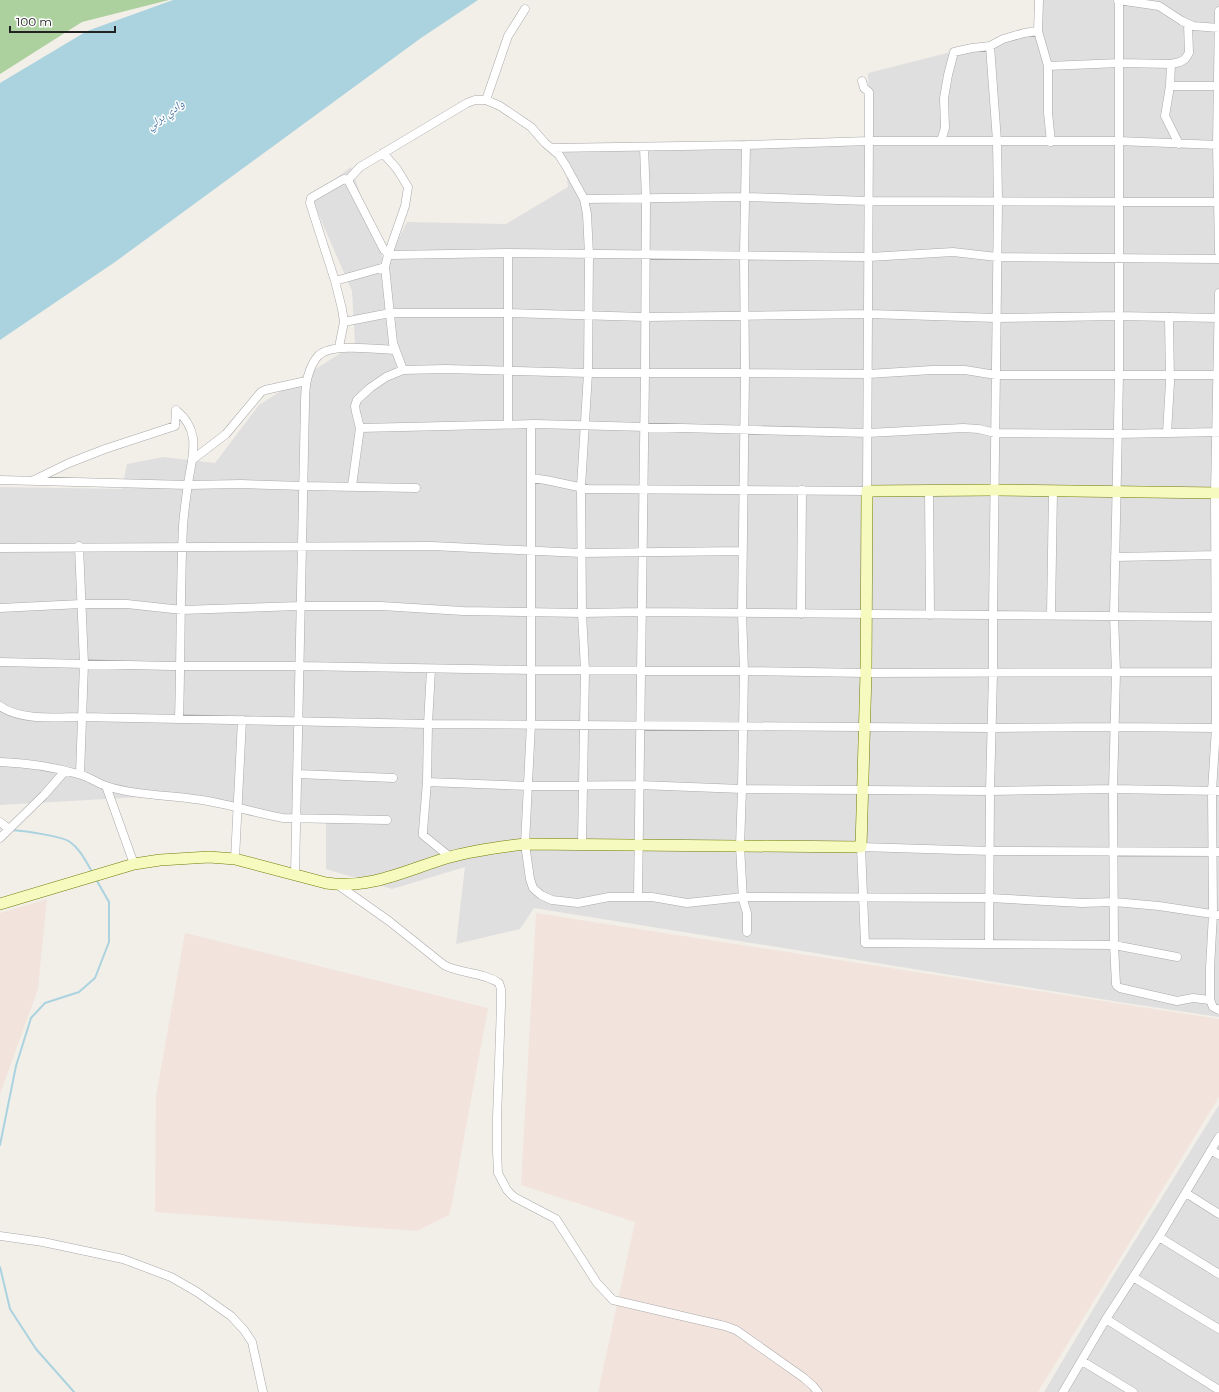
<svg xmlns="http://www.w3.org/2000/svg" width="1219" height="1392" font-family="Montserrat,'Noto Naskh Arabic',sans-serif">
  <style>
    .residential { fill: #e0dfdf }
    .military { fill: #f3e3dd }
    .forest { fill: #add19e }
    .water { fill: #aad3df }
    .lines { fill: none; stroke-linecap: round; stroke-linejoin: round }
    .stream { stroke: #aad3df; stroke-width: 2 }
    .street-casing { stroke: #a9a9a9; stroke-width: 9 }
    .secondary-casing { stroke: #707d05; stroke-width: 12 }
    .street { stroke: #fff; stroke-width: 8 }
    .secondary { stroke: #f7fabf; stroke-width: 11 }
    .labels { text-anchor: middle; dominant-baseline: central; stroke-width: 3; stroke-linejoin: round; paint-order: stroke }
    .water-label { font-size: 12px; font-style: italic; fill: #4a7aab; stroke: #fff }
  </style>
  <rect width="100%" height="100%" fill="#f2efe9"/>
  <path class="residential" d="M1035 0H1219V1017L1126 1003 534 908 520 929 456 944 465 867 392 889 326 869V821L176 795 0 805V487L122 489 127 464 163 457 215 463 259 405 355 344 352 291 311 197 351 167 385 265 407 222 506 224 568 187 562 143 870 141 868 73 1034 31Z
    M1219 1105V1392H1044L1110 1281Z"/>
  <path class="military" d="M47 899 38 989 0 1094V913Z
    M536 913 1219 1019V1097L1038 1392H598L635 1222 521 1185Z
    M185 933 488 1008 452 1203 449 1215 417 1231 155 1212 156 1096Z"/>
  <path class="forest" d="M0 0H169L82 22 0 74Z"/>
  <path class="water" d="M173 0H478L421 38 115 262 0 340V83L87 31Z"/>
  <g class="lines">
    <path class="stream" d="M12 830C24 831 62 836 70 842 80 849 85 860 91 870
      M0 1145 16 1066 31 1018 45 1003 79 992 95 978 109 942V902L97 881
      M0 1267 10 1309 36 1349 74 1392"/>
    <g class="street-casing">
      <path id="street" d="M1039 0 1038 31 1048 66V113L1051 142
        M1118 0 1159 6 1182 21 1193 26 1219 28
        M1119 0V375L1114 615 1116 673 1113 789 1114 945 1116 984 1117 986 1120 988 1177 1001 1193 998 1210 1000
        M1219 11 1217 145 1219 252
        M1171 64 1170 86 1165 116 1179 144
        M1048 66 1120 63 1171 64 1180 62 1185 59 1189 53 1188 24
        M1170 86H1219
        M486 100 508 36 525 9
        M941 141 945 128 944 98 948 75 954 52 972 48 990 46 1003 39 1024 33 1038 31
        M746 145 744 255 745 373 742 613 744 671 742 789 740 846 743 900 747 913V932
        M552 148 746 145 869 141H1118L1219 145
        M383 153 397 169 408 187 405 206 388 255 385 267 393 343 403 370
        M348 180 384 250 390 255 508 253 869 257 953 252 997 257 1219 259
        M584 199 746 197 869 201 1219 202
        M508 253V424
        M335 281 385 267
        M1219 293 1215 493 1216 728 1212 791 1213 914 1210 968V1000L1213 1007 1219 1010
        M344 322 390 313H507L645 317 869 314 996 318 1118 316 1219 318
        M339 347 344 322 342 309 335 281 310 203 311 198 344 179 348 180 360 167 467 103 475 100H486L500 106 531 127 545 143 559 155 566 166 584 199 587 214 589 254 588 373 581 487 582 613 585 670 582 844
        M176 410C186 418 191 426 193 438 195 453 190 469 188 484 186 498 184 512 183 526 180 590 181 655 179 719
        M531 424V724L525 844 530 879 533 888 541 895 552 900 578 903 609 897H652L687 903 743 897 990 898 1082 903 1114 902 1159 906 1219 915
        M360 428 536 424 868 433 963 428 979 429 995 433 1117 434 1219 432
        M1167 433 1170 382 1169 317
        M192 460 226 434 261 392 265 390 306 381
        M531 478 546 480 588 489 867 491 869 129V92L864 88 862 81
        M0 480 188 485 241 484 303 486 416 488
        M34 480 69 463 105 449 175 426 176 410
        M352 486 360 428 356 412 355 406 357 400 370 388 386 377 403 370 446 369 588 373H745L868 374 932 370H965L996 375H1219
        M929 490 930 615
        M79 546 84 664 80 774
        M0 548 432 546 581 553 743 551
        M1115 557 1219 555
        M0 608 81 604H127L182 610 300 606H381L463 611 582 613 642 612 1219 617
        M801 614 802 490
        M1051 615 1053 491
        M0 662 171 666H299L531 670 744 671 866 673 1219 672
        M431 669 428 724 427 782 423 831V835L450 857
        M0 706C20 721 57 717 81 717L428 724 992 728 1114 727 1219 728
        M0 762C25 763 54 767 78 774 88 776 97 783 106 786 134 795 165 795 194 799 224 802 253 813 283 818L387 820
        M298 774 393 778
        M427 782 528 786 640 785 742 789 863 790 990 791 1113 789 1219 791
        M106 786 134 864
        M0 822 9 829
        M0 838 44 795 65 771
        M235 859 242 720
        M295 875 305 404C305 395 305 385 308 376 310 369 314 360 319 355 332 343 377 349 395 350
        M338 885 389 921 444 965C461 974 483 972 499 983L501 989V1006L497 1118V1151L498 1173 507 1190 514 1197 556 1219 597 1283 613 1300 725 1326 736 1330 804 1378 813 1386 818 1392
        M638 897 645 373 646 199 644 147
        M989 944 990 791 993 673V616L998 201 997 141 990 46
        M1177 957 1114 945 865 943 861 847 990 851 1219 852
        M1211 1150 1219 1155
        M1186 1193 1219 1214
        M0 1236 43 1242 123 1259 171 1277 197 1292 231 1316 244 1330 252 1342 263 1392
        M1159 1237 1219 1274
        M1133 1277 1219 1329
        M1106 1319 1219 1390
        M1082 1361 1133 1392
        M1063 1392 1106 1319 1159 1237 1219 1137"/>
    </g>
    <g class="secondary-casing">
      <path id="secondary" d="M0 904 134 864 160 860 209 857 235 859 326 883C371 890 408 869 450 857 475 850 500 847 525 844L861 847 866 673 867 491 994 490 1219 493"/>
    </g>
    <use href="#street" class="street"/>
    <use href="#secondary" class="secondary"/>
  </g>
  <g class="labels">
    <g class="water-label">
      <text transform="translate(165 114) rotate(-35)">وادي برلي</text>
    </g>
  </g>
  <path d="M10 26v6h105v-6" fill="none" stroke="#222222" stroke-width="2"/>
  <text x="16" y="26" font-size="12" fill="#222222" stroke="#ffffff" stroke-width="3" paint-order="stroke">100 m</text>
</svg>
